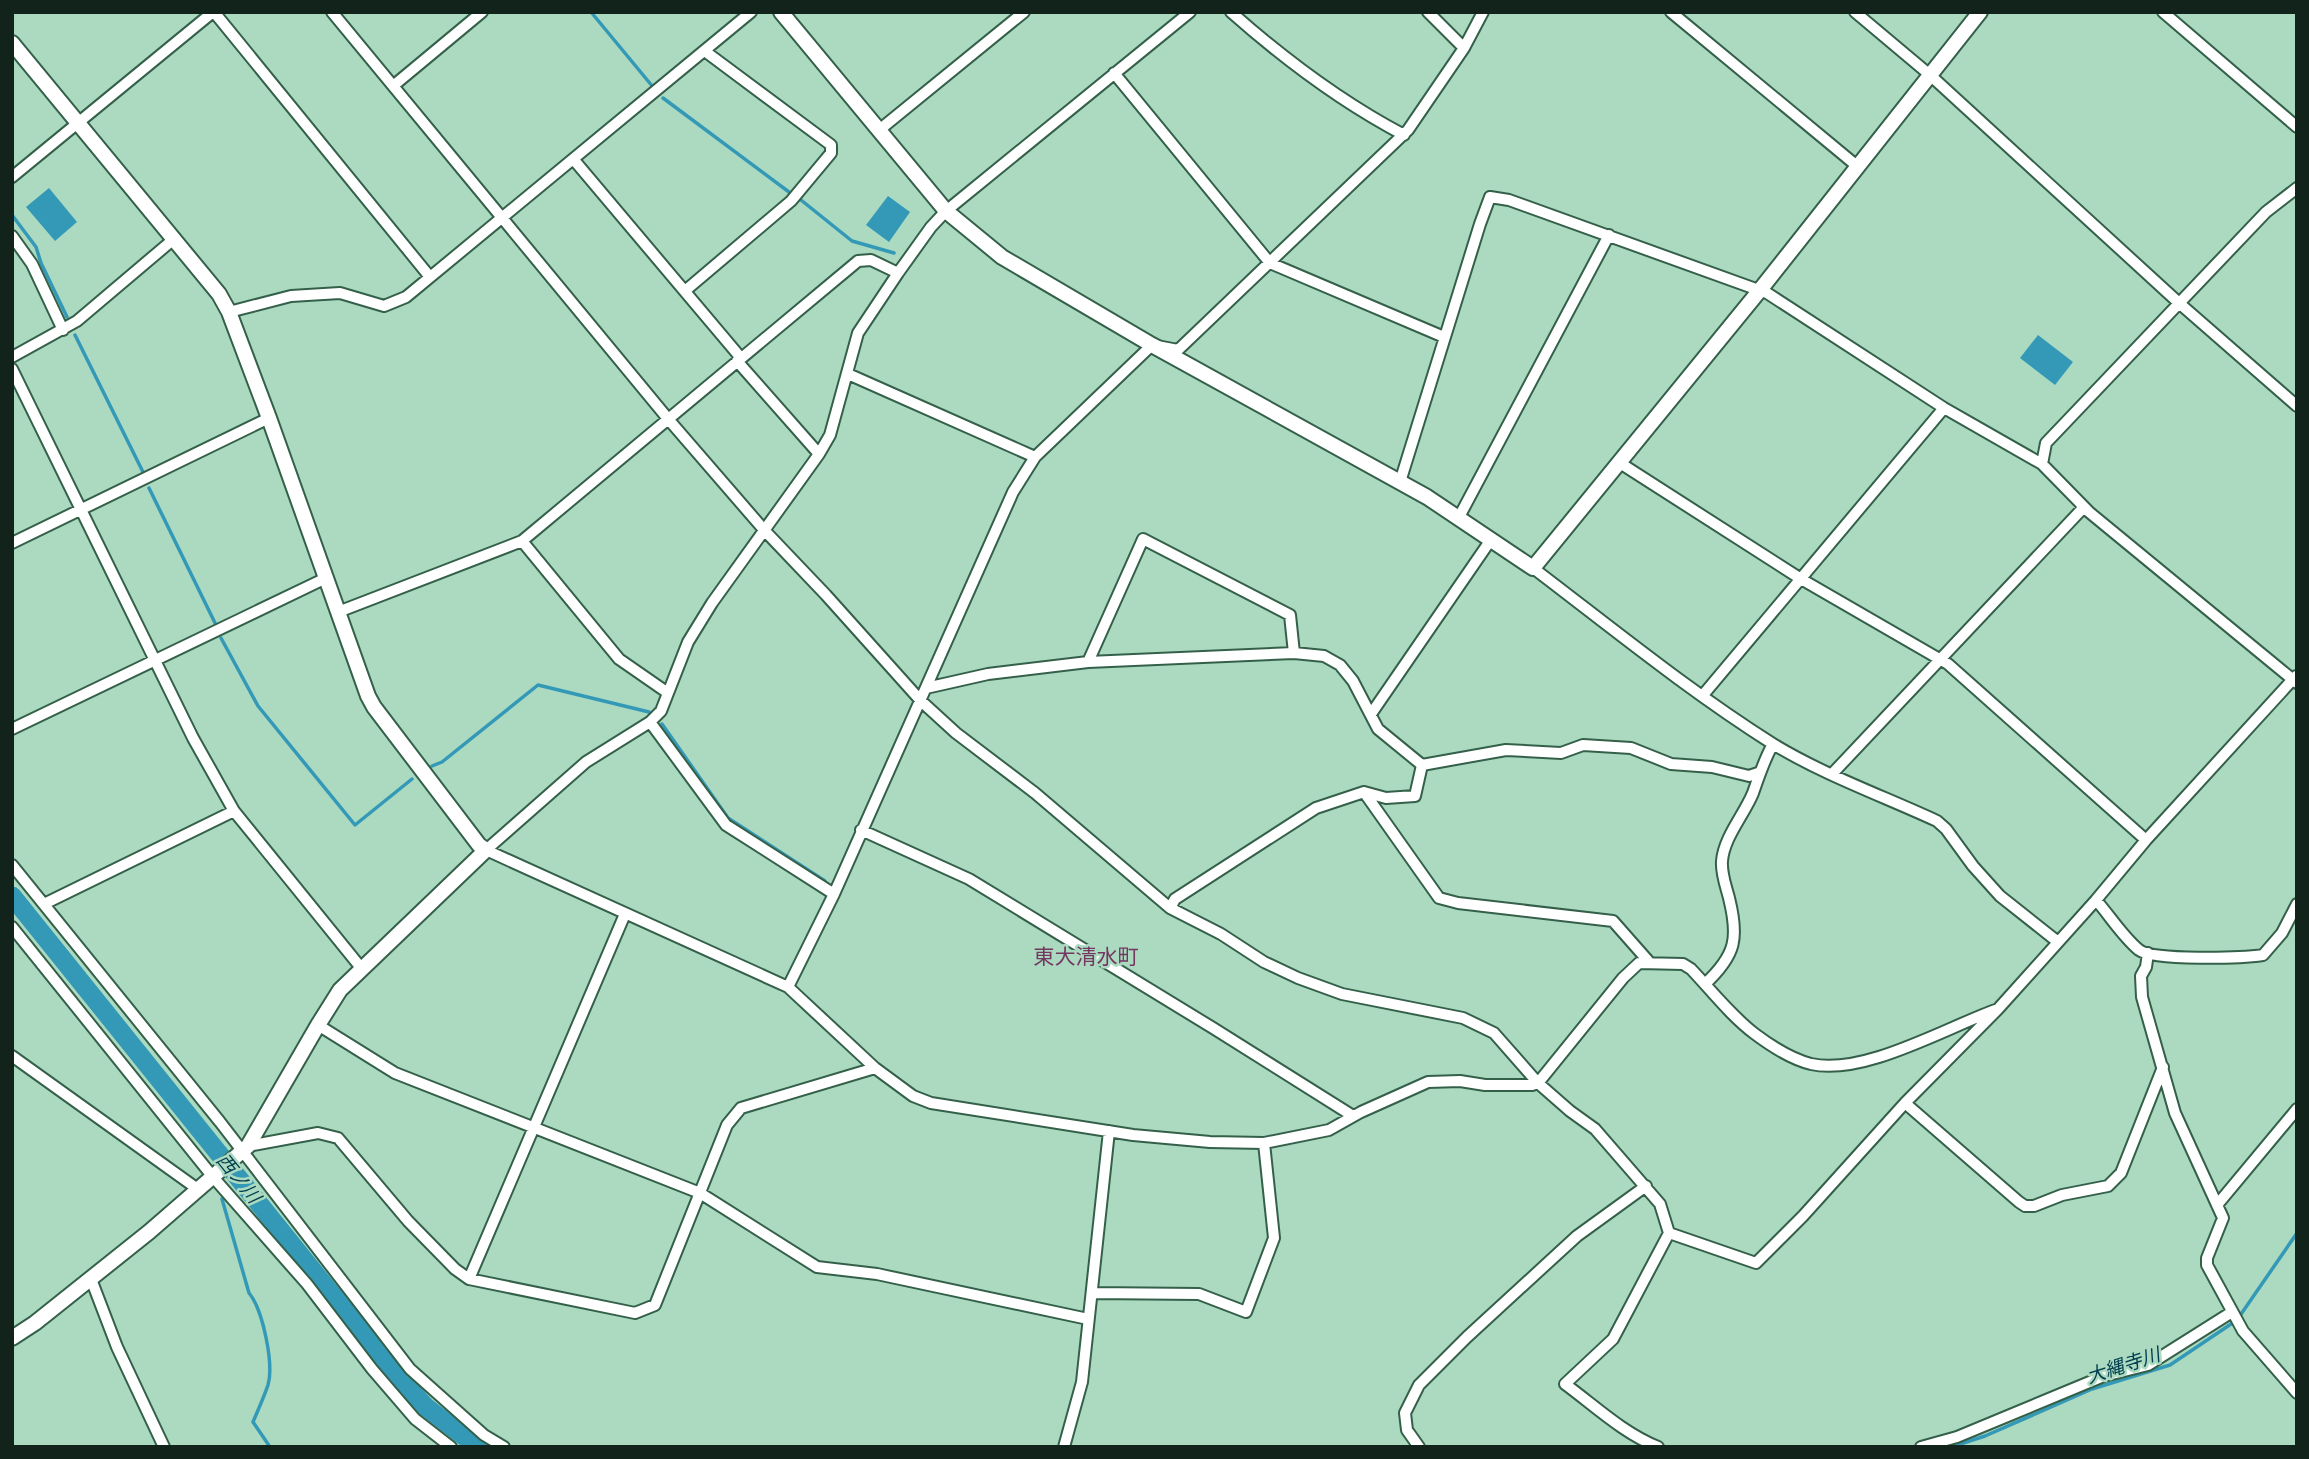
<svg xmlns="http://www.w3.org/2000/svg" width="2309" height="1459" font-family="'PT Sans Narrow','Noto Sans JP',sans-serif">
  <style>
    .water { fill: #3499b7 }
    .lines { fill: none; stroke-linecap: round; stroke-linejoin: round }
    .stream { stroke: #3499b7; stroke-width: 3.5 }
    .river { stroke: #3499b7; stroke-width: 19 }
    .street-casing { stroke: #34604a; stroke-width: 14 }
    .secondary-casing { stroke: #34604a; stroke-width: 18 }
    .street { stroke: #fff; stroke-width: 10 }
    .secondary { stroke: #fff; stroke-width: 14 }
    .labels { text-anchor: middle; dominant-baseline: central; stroke-width: 5; stroke-linejoin: round; paint-order: stroke }
    .water-label { font-size: 19px; font-style: italic; fill: #003e4e; stroke: #abdac1 }
    .quarter-label { font-size: 21px; fill: #733760; stroke: #abdac1 }
  </style>
  <rect width="100%" height="100%" fill="#abdac1"/>
  <path class="water" d="M49 188 77 222 55 241 26 207Z
    M888 196 910 212 889 242 866 225Z
    M2038 335 2073 362 2055 385 2020 358Z"/>
  <g class="lines">
    <path class="stream" d="M591 12 653 87
      M663 98 793 195
      M801 200 852 241 894 253
      M12 215 36 247 41 263 67 317
      M75 335 143 472
      M149 488 216 625
      M221 638 258 706 355 825 412 779
      M662 724 728 818 825 881
      M432 766 442 762 538 685 649 712
      M222 1199 249 1293C263 1310 274 1364 268 1385 264 1397 258 1410 253 1422L270 1447
      M1951 1447 1985 1436 2092 1389 2170 1365 2237 1320 2297 1233"/>
    <path class="river" d="M12 896 399 1378 426 1407 478 1447"/>
    <g class="street-casing">
      <path id="street" d="M214 12 430 277
        M332 12 669 420 765 531 826 595 921 701 956 733 1035 793 1170 908 1221 934 1264 962 1298 978 1342 994 1463 1018 1494 1033 1538 1083 1570 1111 1595 1129 1660 1204 1669 1233 1613 1339 1565 1384C1595 1406 1623 1433 1658 1447
        M1190 12 946 211 931 227 898 273 858 333 830 435 819 454 712 603 688 642 661 711 650 722 586 762 486 850 788 987 875 1068 913 1096 931 1103 1133 1135 1210 1142 1264 1143 1329 1130 1361 1112 1428 1082 1460 1081 1485 1085H1532L1538 1083 1623 978 1639 963 1683 964 1691 969C1711 990 1731 1016 1755 1034 1771 1046 1791 1059 1811 1064 1864 1076 1947 1027 1998 1009
        M1231 12C1283 58 1341 102 1404 135
        M1428 12 1464 48
        M1671 12 1857 166
        M1855 12 1930 75 2179 303 2297 406
        M2163 12 2297 127
        M1114 73 1270 263 1444 337
        M393 86 482 12
        M878 131 1024 12
        M574 160 741 358
        M12 177 213 12
        M12 236 32 264 63 330
        M686 290 791 201 831 153V145L706 52
        M229 312 291 296 340 293 384 306 406 297 751 12
        M12 357 77 321 175 238
        M737 361 819 454
        M12 369 193 738 234 811 362 969
        M848 374 1035 457
        M1620 463 1801 579 1948 664 2146 840
        M2042 464 2046 443 2266 212 2297 188
        M1400 482 1480 224 1490 197 1509 200 1767 293 1944 408 2042 464 2089 512 2297 683
        M1458 519 1609 235
        M522 541 619 659 668 693
        M12 543 269 418
        M1533 568C1612 628 1689 691 1773 744 1824 775 1883 796 1937 821L1946 829 1973 866 2000 896 2058 942
        M338 612 522 541 858 261 871 260 898 273
        M1088 662 1143 539 1290 615 1294 653
        M926 688 988 674 1088 662 1294 653 1324 656 1340 665 1353 681 1378 729 1422 765 1506 750 1561 753 1583 745 1631 748 1671 764 1712 767 1749 776 1758 773
        M1703 695 1944 408
        M1371 714 1490 541
        M650 722 726 825 834 894
        M12 729 326 578
        M1832 774 2084 507
        M1364 792 1439 898 1458 903 1613 921 1650 963
        M861 830 969 879 1213 1028 1353 1116
        M12 865 220 1122 410 1369 484 1435 504 1447
        M2096 900C2110 916 2123 937 2139 950 2154 961 2242 958 2263 955L2282 933 2297 904
        M44 904 234 811
        M1170 908 1175 899 1316 808 1364 792 1386 798 1415 796 1422 765
        M12 927 213 1177 307 1284 372 1369 415 1419 451 1447
        M2148 953 2146 967 2141 976 2142 997 2175 1113 2223 1218 2207 1258V1265L2243 1331 2297 1393
        M1705 984C1736 955 1739 938 1729 898 1726 886 1721 874 1722 861 1724 837 1744 815 1753 793 1759 776 1764 760 1773 744
        M788 987 834 894 1013 492 1035 457 1152 345 1178 350 1408 130 1464 48 1483 12
        M318 1025 395 1073 700 1193 817 1267 877 1274 1088 1319
        M12 1056 199 1190
        M1905 1103 2019 1202 2025 1206H2034L2062 1195 2108 1186 2121 1173 2163 1067
        M248 1146 318 1133 338 1138 408 1221 455 1269 469 1279 635 1313 655 1305 727 1125 741 1108 875 1068
        M2217 1205 2297 1109
        M1669 1233 1756 1263 1803 1216 1905 1103 1998 1009 2096 900 2146 840 2296 676
        M91 1279 117 1347 164 1447
        M469 1279 625 914
        M1092 1293 1199 1294 1246 1312 1274 1238 1264 1143
        M1064 1447 1082 1382 1109 1131
        M1419 1447 1407 1430 1405 1413 1419 1385 1467 1337 1577 1236 1646 1186
        M1921 1447 1957 1437 2104 1376 2148 1365 2232 1312"/>
    </g>
    <g class="secondary-casing">
      <path id="secondary" d="M781 12 946 211 1002 257 1152 345 1427 497 1533 568 1760 290 1980 12
        M12 43 219 294 229 312 269 418 368 696 374 707 479 845 486 850 340 990 318 1025 248 1146 149 1232 35 1323 12 1338"/>
    </g>
    <use href="#street" class="street"/>
    <use href="#secondary" class="secondary"/>
  </g>
  <g class="labels">
    <g class="water-label">
      <text transform="translate(239 1178) rotate(51)">西ノ川</text>
      <text transform="translate(2123 1365) rotate(-18)">大縄寺川</text>
    </g>
    <g class="quarter-label">
      <text x="1086" y="956">東大清水町</text>
    </g>
  </g>
  <rect width="2309" height="1459" fill="none" stroke="#11231a" stroke-width="28"/>
</svg>
